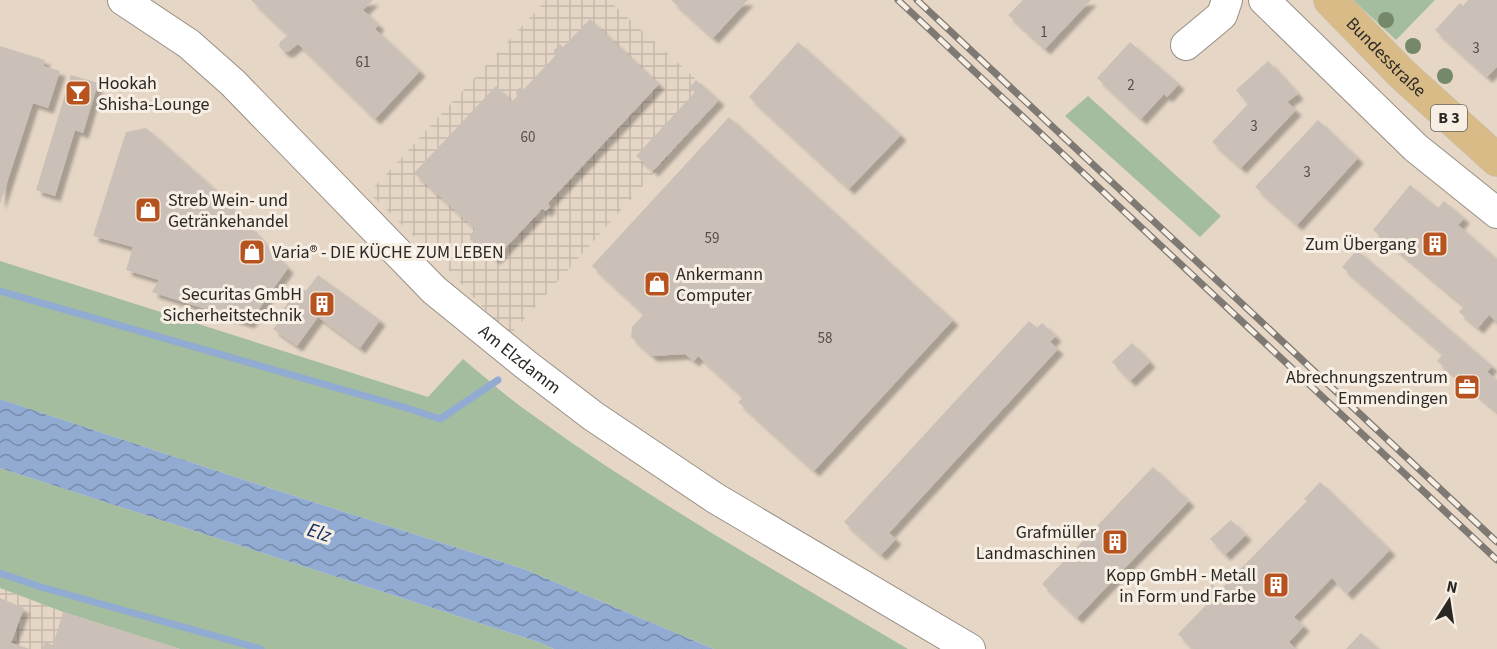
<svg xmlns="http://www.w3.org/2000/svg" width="1497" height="649" font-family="'Source Sans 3',sans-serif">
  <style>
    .built { fill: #e5d6c6 }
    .industrial { fill: url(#industrial-grid) }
    .grass { fill: #a4bd9f }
    .water { fill: url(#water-waves) }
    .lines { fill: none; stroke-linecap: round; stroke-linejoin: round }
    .stream { stroke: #91abd2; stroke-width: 7 }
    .building { fill: #cac0b7; filter: url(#shadow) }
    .minor-casing { stroke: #988f86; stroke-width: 32 }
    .major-casing { stroke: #c4c3c2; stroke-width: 34 }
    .minor { stroke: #fff; stroke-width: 30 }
    .major { stroke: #d9bb87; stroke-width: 33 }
    .rail-casing { stroke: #7f7973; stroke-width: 7 }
    .rail { stroke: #f7eee4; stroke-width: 4.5; stroke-dasharray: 14; stroke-linecap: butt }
    .tree { fill: #758968 }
    .labels { text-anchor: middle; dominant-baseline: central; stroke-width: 6; stroke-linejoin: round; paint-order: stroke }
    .number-label { font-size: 15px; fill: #534e49 }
    .shield { fill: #f7eee4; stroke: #68635e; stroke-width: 1.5 }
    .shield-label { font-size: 16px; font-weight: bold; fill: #2b2824 }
    .street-label { font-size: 18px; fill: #2b2824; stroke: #f7eee4 }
    .poi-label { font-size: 18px; fill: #2b2824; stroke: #f7eee4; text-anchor: end }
    .water-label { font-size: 20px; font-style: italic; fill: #113162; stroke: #f7eee4 }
  </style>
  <defs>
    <pattern id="industrial-grid" width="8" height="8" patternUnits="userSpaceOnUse" patternTransform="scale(1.5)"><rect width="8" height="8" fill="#e5d6c6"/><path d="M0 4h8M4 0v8" fill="none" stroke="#c5b8aa"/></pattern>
    <pattern id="water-waves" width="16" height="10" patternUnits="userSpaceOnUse" patternTransform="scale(1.5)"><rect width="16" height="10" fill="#91abd2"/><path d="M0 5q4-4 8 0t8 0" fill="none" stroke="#778baa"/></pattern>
    <filter id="shadow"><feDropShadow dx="5.5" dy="5.5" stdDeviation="1.5" flood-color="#0004"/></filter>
  </defs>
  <rect width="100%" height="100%" fill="#eae0d7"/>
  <path class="built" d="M0 0H1353L1396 40 1435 0H1497V649H908L766 567 625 479 532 415 463 360 428 397 0 262Z"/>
  <path class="industrial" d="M546 0H608L719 100 509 336 447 268 369 193Z
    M0 588 63 612 180 649H0Z"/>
  <path class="grass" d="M1353 0H1435L1396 40Z
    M1088 96 1221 216 1200 237 1065 116Z
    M0 261 428 397 463 359C486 378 509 399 534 416 653 502 781 574 908 649H714L524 569 263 486 0 399Z
    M0 468 541 643 554 649H180L63 612 0 588Z"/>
  <path class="water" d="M0 399 263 486 524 569 714 649H554L541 643 0 468Z"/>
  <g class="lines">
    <path class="stream" d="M0 291 407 408 440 419 498 380
      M0 573 41 587 261 649"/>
  </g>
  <path class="building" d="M251 0H373L363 10 379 25 375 29 420 71 375 119 298 44 288 52 283 51 279 46 280 42 288 35Z
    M671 0H748L713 38Z
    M1023 0H1091L1045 49 1008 15Z
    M1468 0H1497V67L1487 77 1435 30 1460 3 1463 6Z
    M590 19 659 84 548 203 550 207 546 211 542 209 495 259 477 243 470 240V235L475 229 414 173 496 86 512 102 517 96 516 92 519 88 524 89 555 56 554 50 560 44 563 47Z
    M798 42 901 135 849 189 749 97Z
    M1130 42 1179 84 1167 97 1164 94 1141 119 1097 78Z
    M0 46 45 60 43 66 60 71 48 108 33 103 0 204Z
    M1268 61 1298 94 1287 102 1296 110 1241 168 1212 142 1248 104 1236 90Z
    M71 75 98 83 83 133 75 130 55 196 36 190Z
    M696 80 719 100 653 171 636 156 695 92 689 88Z
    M729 117 953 320 814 471 738 402 743 397 698 356 694 361 685 354 652 356 631 337 632 327 644 314 592 266Z
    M1318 120 1358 158 1297 225 1255 187Z
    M146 128 209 184 288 268 249 323 152 292 159 280 126 270 133 247 93 236 126 132Z
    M1410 185 1438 208 1444 201 1464 218 1458 225 1497 259V322L1489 315 1478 328 1459 312 1464 306 1373 230Z
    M1357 250 1492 366 1487 372 1497 380V412L1437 361 1443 354 1342 267Z
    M318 275 380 320 360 348 318 317 297 346 273 329 278 323 275 321 300 286 306 291Z
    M1029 321 1037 328 1042 323 1056 336 1050 342 1058 349 889 533 896 539 881 555 844 522Z
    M1132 343 1150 362 1130 381 1112 362Z
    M1153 467 1189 501 1077 618 1042 584Z
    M1320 482 1390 550 1347 594 1332 578 1294 617 1304 626 1289 642 1296 649H1193L1178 634 1207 604 1200 597 1212 584 1219 591 1307 501 1304 499Z
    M1231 520 1246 535 1225 555 1210 539Z
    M0 598 24 608 11 643 30 649H0Z
    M63 612 178 648V649H42L45 642 53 645Z
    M1361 633 1379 649H1346Z"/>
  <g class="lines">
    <g class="minor-casing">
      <g id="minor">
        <path id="s1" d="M123 0 189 44 233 83 434 290 525 364 593 416 715 498 970 649"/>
        <path d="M1264 0 1416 148 1497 213"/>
        <path d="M1186 45 1222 15 1227 0"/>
      </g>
    </g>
    <g class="major-casing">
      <g id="major">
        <path id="s2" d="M1330 0 1402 74 1497 160"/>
      </g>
    </g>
    <use href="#minor" class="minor"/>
    <use href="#major" class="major"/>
    <g class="rail-casing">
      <path id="rail" d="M898 0 1497 560
        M917 0 1497 542"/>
    </g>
    <use href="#rail" class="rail"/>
  </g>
  <g class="tree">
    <circle cx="1386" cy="20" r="8"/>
    <circle cx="1413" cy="46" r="8"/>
    <circle cx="1445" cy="76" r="8"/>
  </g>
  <defs>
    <g id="bar-square" transform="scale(1.35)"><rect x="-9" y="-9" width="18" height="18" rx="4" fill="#b7531e" stroke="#f7eee4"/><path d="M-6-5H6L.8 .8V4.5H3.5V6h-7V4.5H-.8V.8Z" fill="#fff"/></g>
    <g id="shop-square" transform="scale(1.35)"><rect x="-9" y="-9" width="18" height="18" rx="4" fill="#b7531e" stroke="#f7eee4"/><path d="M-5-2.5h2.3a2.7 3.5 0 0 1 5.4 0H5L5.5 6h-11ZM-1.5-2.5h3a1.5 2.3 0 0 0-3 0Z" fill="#fff"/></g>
    <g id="building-square" transform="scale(1.35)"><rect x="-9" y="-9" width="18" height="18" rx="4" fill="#b7531e" stroke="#f7eee4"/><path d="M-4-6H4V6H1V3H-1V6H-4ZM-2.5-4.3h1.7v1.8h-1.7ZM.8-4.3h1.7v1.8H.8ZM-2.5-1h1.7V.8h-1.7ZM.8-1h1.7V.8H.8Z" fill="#fff"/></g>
    <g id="office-square" transform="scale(1.35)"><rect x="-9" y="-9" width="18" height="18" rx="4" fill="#b7531e" stroke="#f7eee4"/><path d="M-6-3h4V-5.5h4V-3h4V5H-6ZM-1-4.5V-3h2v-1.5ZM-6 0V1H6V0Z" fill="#fff"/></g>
  </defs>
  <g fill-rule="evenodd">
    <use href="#bar-square" x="78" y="93"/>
    <use href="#shop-square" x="148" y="210"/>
    <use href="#building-square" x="1435" y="244"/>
    <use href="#shop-square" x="252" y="252"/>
    <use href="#shop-square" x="657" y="284"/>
    <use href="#building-square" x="322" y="304"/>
    <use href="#office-square" x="1467" y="387"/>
    <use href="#building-square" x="1115" y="542"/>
    <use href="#building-square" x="1276" y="585"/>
  </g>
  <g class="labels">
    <g class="number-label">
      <text x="1044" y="32">1</text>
      <text x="1476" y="48">3</text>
      <text x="363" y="62">61</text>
      <text x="1131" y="85">2</text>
      <text x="1254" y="126">3</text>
      <text x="528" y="137">60</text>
      <text x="1307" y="172">3</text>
      <text x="712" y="238">59</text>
      <text x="825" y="338">58</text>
    </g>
    <rect class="shield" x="1431" y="105" width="36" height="26" rx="4.5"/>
    <g class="shield-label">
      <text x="1449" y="118">B 3</text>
    </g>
    <g class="street-label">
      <text stroke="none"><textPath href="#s2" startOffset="80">Bundesstraße</textPath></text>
      <text stroke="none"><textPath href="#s1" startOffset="537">Am Elzdamm</textPath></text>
    </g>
    <g class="poi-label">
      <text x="98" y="83" text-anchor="start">Hookah<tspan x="98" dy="21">Shisha-Lounge</tspan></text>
      <text x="168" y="200" text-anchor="start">Streb Wein- und<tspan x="168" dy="21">Getränkehandel</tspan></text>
      <text x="1416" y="244">Zum Übergang</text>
      <text x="272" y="252" text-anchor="start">Varia® - DIE KÜCHE ZUM LEBEN</text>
      <text x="676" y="274" text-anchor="start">Ankermann<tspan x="676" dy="21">Computer</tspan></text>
      <text x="302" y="294">Securitas GmbH<tspan x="302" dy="21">Sicherheitstechnik</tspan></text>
      <text x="1448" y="377">Abrechnungszentrum<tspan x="1448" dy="21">Emmendingen</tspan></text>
      <text x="1096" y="532">Grafmüller<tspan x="1096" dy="21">Landmaschinen</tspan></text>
      <text x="1256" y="575">Kopp GmbH - Metall<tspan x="1256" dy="21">in Form und Farbe</tspan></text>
    </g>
    <g class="water-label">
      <text transform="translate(319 533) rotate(18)">Elz</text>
    </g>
  </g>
  <g transform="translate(1449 601) rotate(12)" stroke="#f7eee4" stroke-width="4.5" paint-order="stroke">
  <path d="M0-4.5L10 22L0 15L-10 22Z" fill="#2b2824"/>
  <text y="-9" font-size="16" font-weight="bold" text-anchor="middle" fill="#2b2824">N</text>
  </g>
</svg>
